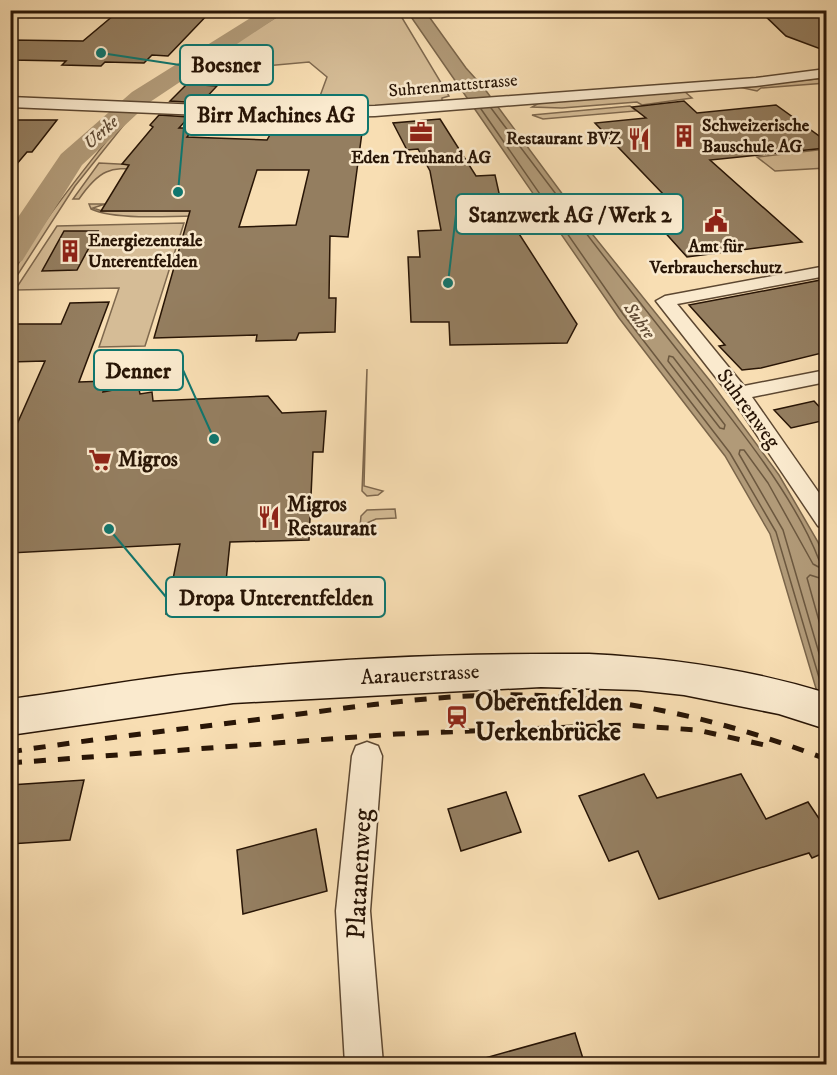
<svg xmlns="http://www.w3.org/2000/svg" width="837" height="1075" font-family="'IM FELL DW Pica',serif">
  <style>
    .green { fill: #d5bc96; stroke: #7e684e; stroke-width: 1.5 }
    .water { fill: #b19a78; stroke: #7a654a; stroke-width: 1.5 }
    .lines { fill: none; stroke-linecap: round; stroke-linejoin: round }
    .shore { stroke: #6c583f; stroke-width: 1.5 }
    .river { fill: #b19a78; fill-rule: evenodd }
    .building { fill: #947e60; stroke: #281506; stroke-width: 1.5; fill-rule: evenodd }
    .minor-casing { stroke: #5c4731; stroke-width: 3 }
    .tertiary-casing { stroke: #5c4731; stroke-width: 3 }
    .secondary-casing { stroke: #281506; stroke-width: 3 }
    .minor { fill: #faeace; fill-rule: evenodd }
    .tertiary { fill: #faeace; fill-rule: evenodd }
    .secondary { fill: #faeace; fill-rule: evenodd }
    .rail { stroke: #281506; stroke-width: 5; stroke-dasharray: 12 12; stroke-linecap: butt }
    .labels { text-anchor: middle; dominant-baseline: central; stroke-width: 5; stroke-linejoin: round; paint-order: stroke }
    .far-street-label { font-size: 18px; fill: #281506; stroke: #faeace }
    .far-poi-label { font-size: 18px; font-weight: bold; fill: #281506; stroke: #faeace; text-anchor: start }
    .far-water-label { font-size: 18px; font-style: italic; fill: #5f4a34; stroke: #faeace }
    .street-label { font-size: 21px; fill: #281506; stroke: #faeace }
    .poi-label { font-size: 21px; font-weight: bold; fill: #281506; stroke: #faeace; text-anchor: start }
    .near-poi-label { font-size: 26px; font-weight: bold; fill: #281506; stroke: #faeace; text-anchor: start }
    .near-street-label { font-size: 26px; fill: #281506; stroke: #faeace }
    .leader { fill: none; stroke: #0f766e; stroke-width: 2 }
    .callout-dot { fill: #0f766e; stroke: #faeace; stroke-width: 2 }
    .callout { fill: #faeace; stroke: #0f766e; stroke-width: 2 }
    .callout-label { font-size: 22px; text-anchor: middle; font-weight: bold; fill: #281506 }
  </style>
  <rect width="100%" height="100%" fill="#f8deb3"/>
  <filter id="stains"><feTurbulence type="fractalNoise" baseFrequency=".00333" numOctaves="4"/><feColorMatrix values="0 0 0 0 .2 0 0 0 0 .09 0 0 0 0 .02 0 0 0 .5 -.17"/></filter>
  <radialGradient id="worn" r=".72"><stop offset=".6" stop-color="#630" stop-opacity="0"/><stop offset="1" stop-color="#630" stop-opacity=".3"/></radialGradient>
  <path class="green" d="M286 11H398L449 96 442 98V103L381 107H316L327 77 309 62 185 73Z
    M826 78V83L761 88 757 91 739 87Z
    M684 91 692 98 642 105 637 102 562 108 532 107 539 103Z
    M630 106 636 111 543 119 532 115Z
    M124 119 127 121 75 186 11 285C10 258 104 145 124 119Z
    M826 149V168L775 171 757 157Z
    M99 163 156 166 154 169C113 169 104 163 79 199H73Z
    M89 204H105L93 208 102 211H233L225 215C194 215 118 222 91 209Z
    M184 223 145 346 99 347 119 288 15 290 57 226Z
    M367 369 364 486 383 491 378 495 367 496 362 491Z
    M395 509 396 518 376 519 360 526 361 516 367 510Z"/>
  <path class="water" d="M407 11H425L466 68 484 88 589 230 711 382 779 475 818 542 826 564V722L770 534 725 456 619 318Z"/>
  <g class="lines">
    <path class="shore" d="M491 108C550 187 610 265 671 342 719 403 792 489 819 560L826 563
      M481 109 623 314 730 453 776 532 823 691
      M669 356 673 357 725 425 724 429 720 428 668 361Z
      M826 571 813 564 768 483 744 450H740L739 454 783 530 826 677
      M826 580 810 575 807 578 826 646"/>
    <path class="river" d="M263 10H288L150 102 82 165 22 261 10 264V229L61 154 132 92Z"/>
  </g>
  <path class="building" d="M120 10H212L168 56 152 55 144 63 105 62 101 66 62 65 66 61 10 60V40L83 41Z
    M759 10H826V51L786 36Z
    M187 84 217 86 201 103 170 101Z
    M684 101 697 113 776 105 826 141V148L710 160 802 242 687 257 635 199 664 195 595 123 646 118 632 107Z
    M159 115 189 117 179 128H194L187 137 267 140 276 124 363 125 348 237 330 236 329 298H336L335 332 299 333 296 340 256 341 257 335 154 338 190 211H101L129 165 122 164 153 127 150 125ZM257 170H309L296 225 239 227Z
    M440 119 476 176 495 175 507 229H516L577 324 567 343 450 345 449 322H411L408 257H420L418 231 441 230 430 171 418 149 407 150 393 123Z
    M10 120H57L32 152H27L10 172Z
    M64 231H98L77 270 42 271Z
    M826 279V352L761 368 742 370 719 346 725 345 689 305Z
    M109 302 79 382 106 381 103 392 138 385 140 394 152 392 153 401 268 396 282 413 326 411 323 452H313L309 540 230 542 223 611 166 614 180 544 10 553V440L45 361 10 362V324H61L70 303Z
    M814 401 826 414V420L791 428 774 410Z
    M644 774 657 798 741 774 766 819 808 802 826 829V852L812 858 809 853 659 899 638 851 609 861 579 796Z
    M84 780 70 840 10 844V785Z
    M506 792 521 832 461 851 448 809Z
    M316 829 327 891 243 914 237 850Z
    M575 1033 585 1065H486L485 1058Z"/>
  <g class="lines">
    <g class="minor-casing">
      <path id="minor" d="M826 266V276L677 304 744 386 826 370V382L752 397 826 503V529L818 526 732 398 656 301 665 296Z
        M367 742 378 746 382 756 370 911 383 1064H345L336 911 352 756 356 746Z"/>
    </g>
    <g class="tertiary-casing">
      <path id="tertiary" d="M826 69V77L756 86 375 116 277 118 10 107V97L277 108 375 106 756 78Z"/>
    </g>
    <g class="secondary-casing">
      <path id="secondary" d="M589 654C671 658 748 669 826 693V729L779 714 684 695 637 690 541 687 233 703 10 735V699C75 691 139 678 204 672 331 658 461 653 589 654Z"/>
    </g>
    <use href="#minor" class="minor"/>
    <use href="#tertiary" class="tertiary"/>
    <use href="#secondary" class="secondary"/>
    <path class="rail" d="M10 752C98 738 187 729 276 717 372 705 470 689 566 697 656 704 742 727 826 759
      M10 763 396 734 624 725 697 730 769 746"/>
  </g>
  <defs>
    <g id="office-bare" transform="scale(1.8)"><path d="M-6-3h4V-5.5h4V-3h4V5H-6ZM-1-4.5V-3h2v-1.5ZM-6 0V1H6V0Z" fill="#8f2418" stroke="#faeace" stroke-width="2.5" paint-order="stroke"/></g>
    <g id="building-bare" transform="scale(1.8)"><path d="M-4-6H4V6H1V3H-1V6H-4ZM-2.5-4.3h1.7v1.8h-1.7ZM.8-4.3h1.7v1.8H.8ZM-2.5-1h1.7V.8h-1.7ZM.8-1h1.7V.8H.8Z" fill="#8f2418" stroke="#faeace" stroke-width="2.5" paint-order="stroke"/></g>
    <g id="restaurant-bare" transform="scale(1.8)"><path d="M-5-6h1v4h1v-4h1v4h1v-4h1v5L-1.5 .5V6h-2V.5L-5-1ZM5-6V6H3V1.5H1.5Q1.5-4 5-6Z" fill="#8f2418" stroke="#faeace" stroke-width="2.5" paint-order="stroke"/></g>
    <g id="civic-bare" transform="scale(1.8)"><path d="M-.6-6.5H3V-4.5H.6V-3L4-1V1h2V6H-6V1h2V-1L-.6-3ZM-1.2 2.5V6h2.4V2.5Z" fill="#8f2418" stroke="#faeace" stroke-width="2.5" paint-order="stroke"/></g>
    <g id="supermarket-bare" transform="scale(1.8)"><path d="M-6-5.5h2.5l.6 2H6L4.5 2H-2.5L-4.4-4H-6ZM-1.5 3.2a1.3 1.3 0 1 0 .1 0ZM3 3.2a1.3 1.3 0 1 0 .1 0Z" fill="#8f2418" stroke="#faeace" stroke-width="2.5" paint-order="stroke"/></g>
    <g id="station-bare" transform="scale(1.8)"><path d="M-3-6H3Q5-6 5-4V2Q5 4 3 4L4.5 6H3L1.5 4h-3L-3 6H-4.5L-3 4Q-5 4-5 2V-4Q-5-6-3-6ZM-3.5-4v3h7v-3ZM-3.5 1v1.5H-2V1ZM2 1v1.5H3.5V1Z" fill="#8f2418" stroke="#faeace" stroke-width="2.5" paint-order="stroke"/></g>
  </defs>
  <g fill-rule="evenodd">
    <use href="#office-bare" x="421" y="132"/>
    <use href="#building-bare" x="684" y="136"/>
    <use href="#restaurant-bare" x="639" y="139"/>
    <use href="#civic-bare" x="716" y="221"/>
    <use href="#building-bare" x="70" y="251"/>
    <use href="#supermarket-bare" x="100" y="460"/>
    <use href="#restaurant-bare" x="269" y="517"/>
    <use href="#station-bare" x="457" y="717"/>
  </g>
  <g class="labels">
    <g class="far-street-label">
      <text transform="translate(453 86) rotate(-5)">Suhrenmattstrasse</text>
    </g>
    <g class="far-poi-label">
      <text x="702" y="126">Schweizerische<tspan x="702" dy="21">Bauschule AG</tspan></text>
      <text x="621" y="139" text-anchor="end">Restaurant BVZ</text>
      <text x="421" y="158" text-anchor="middle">Eden Treuhand AG</text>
      <text x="88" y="241">Energiezentrale<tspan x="88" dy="21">Unterentfelden</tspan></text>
      <text x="716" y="247" text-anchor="middle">Amt für<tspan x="716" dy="21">Verbraucherschutz</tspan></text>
    </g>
    <g class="far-water-label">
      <text transform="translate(101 133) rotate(-42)">Uerke</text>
      <text transform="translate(639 321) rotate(54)">Suhre</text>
    </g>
    <g class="street-label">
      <text transform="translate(748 409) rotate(54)">Suhrenweg</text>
      <text transform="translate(420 675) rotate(-3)">Aarauerstrasse</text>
    </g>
    <g class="poi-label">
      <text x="118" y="460">Migros</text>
      <text x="287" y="505">Migros<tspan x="287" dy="24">Restaurant</tspan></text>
    </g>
    <g class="near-poi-label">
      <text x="475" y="702">Oberentfelden<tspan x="475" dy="30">Uerkenbrücke</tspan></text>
    </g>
    <g class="near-street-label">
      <text transform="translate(360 874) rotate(-87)">Platanenweg</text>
    </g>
  </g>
  <path class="leader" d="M101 53L180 65M178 192L185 115M448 283L456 214M214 439L183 370M109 529L166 597"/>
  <g class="callout-dot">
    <circle cx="101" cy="53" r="6"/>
    <circle cx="178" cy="192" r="6"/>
    <circle cx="448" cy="283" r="6"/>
    <circle cx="214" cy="439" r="6"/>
    <circle cx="109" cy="529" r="6"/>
  </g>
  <g class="callout">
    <rect x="180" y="45" width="93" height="40" rx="6"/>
    <rect x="185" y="95" width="183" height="40" rx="6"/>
    <rect x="456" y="194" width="227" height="40" rx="6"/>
    <rect x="94" y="350" width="89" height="40" rx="6"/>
    <rect x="166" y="577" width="219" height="40" rx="6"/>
  </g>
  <g class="callout-label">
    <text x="226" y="72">Boesner</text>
    <text x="276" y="122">Birr Machines AG</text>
    <text x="570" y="222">Stanzwerk AG / Werk 2</text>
    <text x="138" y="378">Denner</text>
    <text x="276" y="605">Dropa Unterentfelden</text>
  </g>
  <rect width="837" height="1075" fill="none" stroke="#f8deb3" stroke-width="36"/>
  <rect x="12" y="12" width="813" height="1051" fill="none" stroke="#281506" stroke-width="3"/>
  <rect x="18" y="18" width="801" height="1039" fill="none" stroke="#281506" stroke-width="1.5"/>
  <rect width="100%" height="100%" filter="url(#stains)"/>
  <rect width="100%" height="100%" fill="url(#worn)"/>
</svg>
